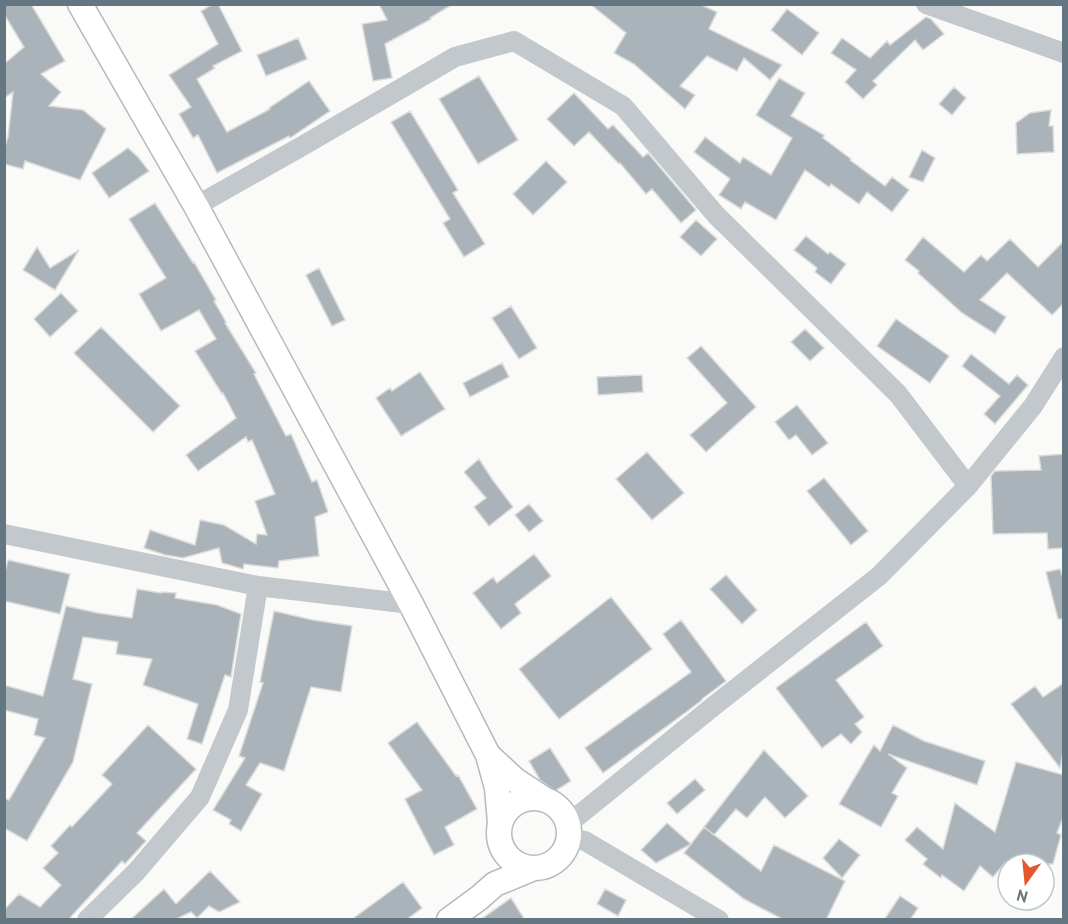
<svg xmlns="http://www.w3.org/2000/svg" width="1068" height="924" font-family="'PT Sans',sans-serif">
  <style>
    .building { fill: #aab3b9; stroke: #dcdcda; stroke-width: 1.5 }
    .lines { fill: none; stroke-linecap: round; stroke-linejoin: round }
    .major-casing { stroke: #b5babe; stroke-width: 27 }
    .minor { stroke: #c3c8cc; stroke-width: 20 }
    .major { stroke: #fff; stroke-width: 24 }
  </style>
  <rect width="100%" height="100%" fill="#fafaf8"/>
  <path class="building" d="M4 4H31L65 61 41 74 61 92 49 106 83 110 106 129 80 180 25 161 23 169 4 164V150L8 137 13 92 4 98V64L24 47 4 14Z
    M213 4H218L242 51 213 66 215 68 197 79 227 132 270 109 269 108 309 81 330 111 290 138 289 136 217 173 198 135 193 138 179 114 191 107 169 75 218 44 201 11Z
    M379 4H453L430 18 431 19 385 44 392 78 373 81 362 24 387 20Z
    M590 4H699L717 12 709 29 782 65 770 80 744 58 737 71 707 56 680 86 695 95 685 109 634 64 614 53 626 33Z
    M787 9 819 33 802 55 771 30Z
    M926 17 931 19 944 34 923 50 915 40 873 81 877 85 863 99 845 82 856 70 831 53 842 38 870 58 887 41 890 45Z
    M298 38 307 59 266 76 257 55Z
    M479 76 518 140 478 164 439 99Z
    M779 78 805 93 791 116 824 135 823 138 851 159 850 160 885 186 892 177 909 190 892 212 867 192 859 204 831 184 829 187 805 170 776 220 745 202 741 209 719 195 730 179 694 152 705 137 740 163 743 157 771 175 792 138 756 115Z
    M954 87 966 98 952 115 939 104Z
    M574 93 608 129 613 125 643 157 648 153 696 210 681 223 652 189 646 194 620 163 619 164 589 132 574 146 547 119Z
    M1051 110 1049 126H1053L1054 152 1017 154 1016 123 1030 113Z
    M410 111 458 190 453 193 485 244 464 257 443 223 450 219 391 122Z
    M128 148 138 157 149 171 109 198 92 173Z
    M922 150 935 158 923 182 909 177Z
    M546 161 567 182 533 215 513 194Z
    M155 203 193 263 194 262 216 300 214 301 226 322 225 323 256 373 254 374 286 436 291 434 312 482 317 480 328 512 315 517 319 556 279 561 278 568 244 564 243 569 222 563 219 548 183 558 165 555 144 548 150 530 195 545 200 520 224 525 256 544 257 534 267 535 255 501 275 494 252 440 248 442 246 437 198 471 186 455 236 418 223 393 222 394 195 351 216 339 199 310 161 331 139 294 166 278 129 219Z
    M696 220 717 239 701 256 680 237Z
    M806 236 828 254 830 252 846 264 831 284 815 272 817 268 794 250Z
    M923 237 964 272 981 255 987 261 1010 239 1038 267 1064 241V303L1052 315 1007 273 980 300 1006 317 995 334 962 313 918 273 919 271 905 260Z
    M37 247 50 268 79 250 55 290 23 270Z
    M319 268 345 320 332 326 306 275Z
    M61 293 78 311 50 337 34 319Z
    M511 306 537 348 519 359 492 318Z
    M896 319 949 356 930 383 877 346Z
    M101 327 180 406 153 432 74 353Z
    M805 329 824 348 810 361 791 342Z
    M701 346 756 407 706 452 690 435 727 403 687 358Z
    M971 354 1009 384 1017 375 1028 385 995 424 984 414 1000 396 962 366Z
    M502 363 509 377 470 397 463 383Z
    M420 372 445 409 401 436 376 398 390 388 392 391Z
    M642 375 643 392 598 395 597 377Z
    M797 405 828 443 812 455 796 435 789 440 775 422Z
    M647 452 684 493 652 520 616 479Z
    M1064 454V548L1048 549 1047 533 993 534 991 476 995 471 1041 470 1039 456Z
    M479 459 492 479 513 507 489 526 474 507 486 498 464 472Z
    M824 478 868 531 851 545 807 491Z
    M529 504 543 521 529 532 515 515Z
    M534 554 551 576 515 604 521 613 501 629 473 593 493 577 497 583Z
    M8 560 70 574 60 614 4 601V576Z
    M1060 569 1064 581V619H1058L1046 572Z
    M726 575 757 610 742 624 710 589Z
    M137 589 161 593V592L176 593 175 598 217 605 241 614 231 677 225 675 202 744 187 739 198 704 143 685 152 659 116 654 118 642 83 637 73 679 92 684 73 762 27 841 4 828V798L9 800 45 738 34 735 38 719 4 710V685L43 696 66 606 98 613 132 618Z
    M611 597 652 649 559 719 519 669Z
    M274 611 313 620 352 626 341 692 311 687 284 771 260 763 246 785 262 794 241 831 229 824 231 820 213 810 245 758 239 756 263 683 260 682Z
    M681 620 726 681 702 699V700L689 710 603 773 585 748 691 672 663 634Z
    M866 622 883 646 836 680 864 717 855 724 862 732 851 744 841 734 822 748 776 688Z
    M1064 683V747L1060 768 1011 704 1035 686 1043 697Z
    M417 722 456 776 458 775 477 809 445 827 454 845 434 855 405 799 422 790 388 743Z
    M148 725 196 769 137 833 146 841 125 864 122 861 68 920H4V910L19 894 40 907 61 885 43 868 58 853 51 846 70 825 72 827 112 784 102 775Z
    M893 725 924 741 985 761 977 785 888 754 907 768 892 793 898 796 881 827 839 804 874 745 880 751Z
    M550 748 571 781 555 791 540 780 529 761Z
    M764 750 808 796 785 818 765 797 747 818 736 809 714 835 704 827Z
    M1016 762 1064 775V815L1057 833 1061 835 1053 864H1007L1005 863 993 877 980 866 964 891 942 875 941 878 923 864 927 859 905 840 917 827 943 849 955 803 995 832Z
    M695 779 705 790 677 814 667 803Z
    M667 823 691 844 656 863 641 850Z
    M704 827 761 871 774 845 845 881 826 920H784L744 899 684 853Z
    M839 839 860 855 842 878 823 858Z
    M210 871 240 902 219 912 209 906 197 918 191 912 174 920H130L164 889 176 904Z
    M403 882 422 908 406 920H351Z
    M605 889 626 900 618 916 597 904Z
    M900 896 918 908 910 920H884Z
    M511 898 525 920H480Z"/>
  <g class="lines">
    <g class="major-casing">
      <path id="major" d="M80 4 196 206 411 604 488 755 497 788 500 823
        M488 755 515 780 544 799
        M499 833a35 35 0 1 1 70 0a35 35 0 1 1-70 0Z
        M449 920 479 898 495 884 534 868"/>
    </g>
    <path class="minor" d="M926 4 1064 53
      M196 206 304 145 455 57 514 41 623 106 716 215 898 394 968 486
      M4 534 258 586 411 604
      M568 824 715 705 879 576 968 486 1033 406 1064 357
      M569 838 585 841 719 920
      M87 920 136 872 200 797 238 710 258 586"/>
    <use href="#major" class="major"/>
  </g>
  <rect width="1068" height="924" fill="none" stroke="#657683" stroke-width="12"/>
  <g transform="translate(1026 882) rotate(195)"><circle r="28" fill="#ffffff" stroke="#c1c8cd" stroke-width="1.5"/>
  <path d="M0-4.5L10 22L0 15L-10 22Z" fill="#e4572e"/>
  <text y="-9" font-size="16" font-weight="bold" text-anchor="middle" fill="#657683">N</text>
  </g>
</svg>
